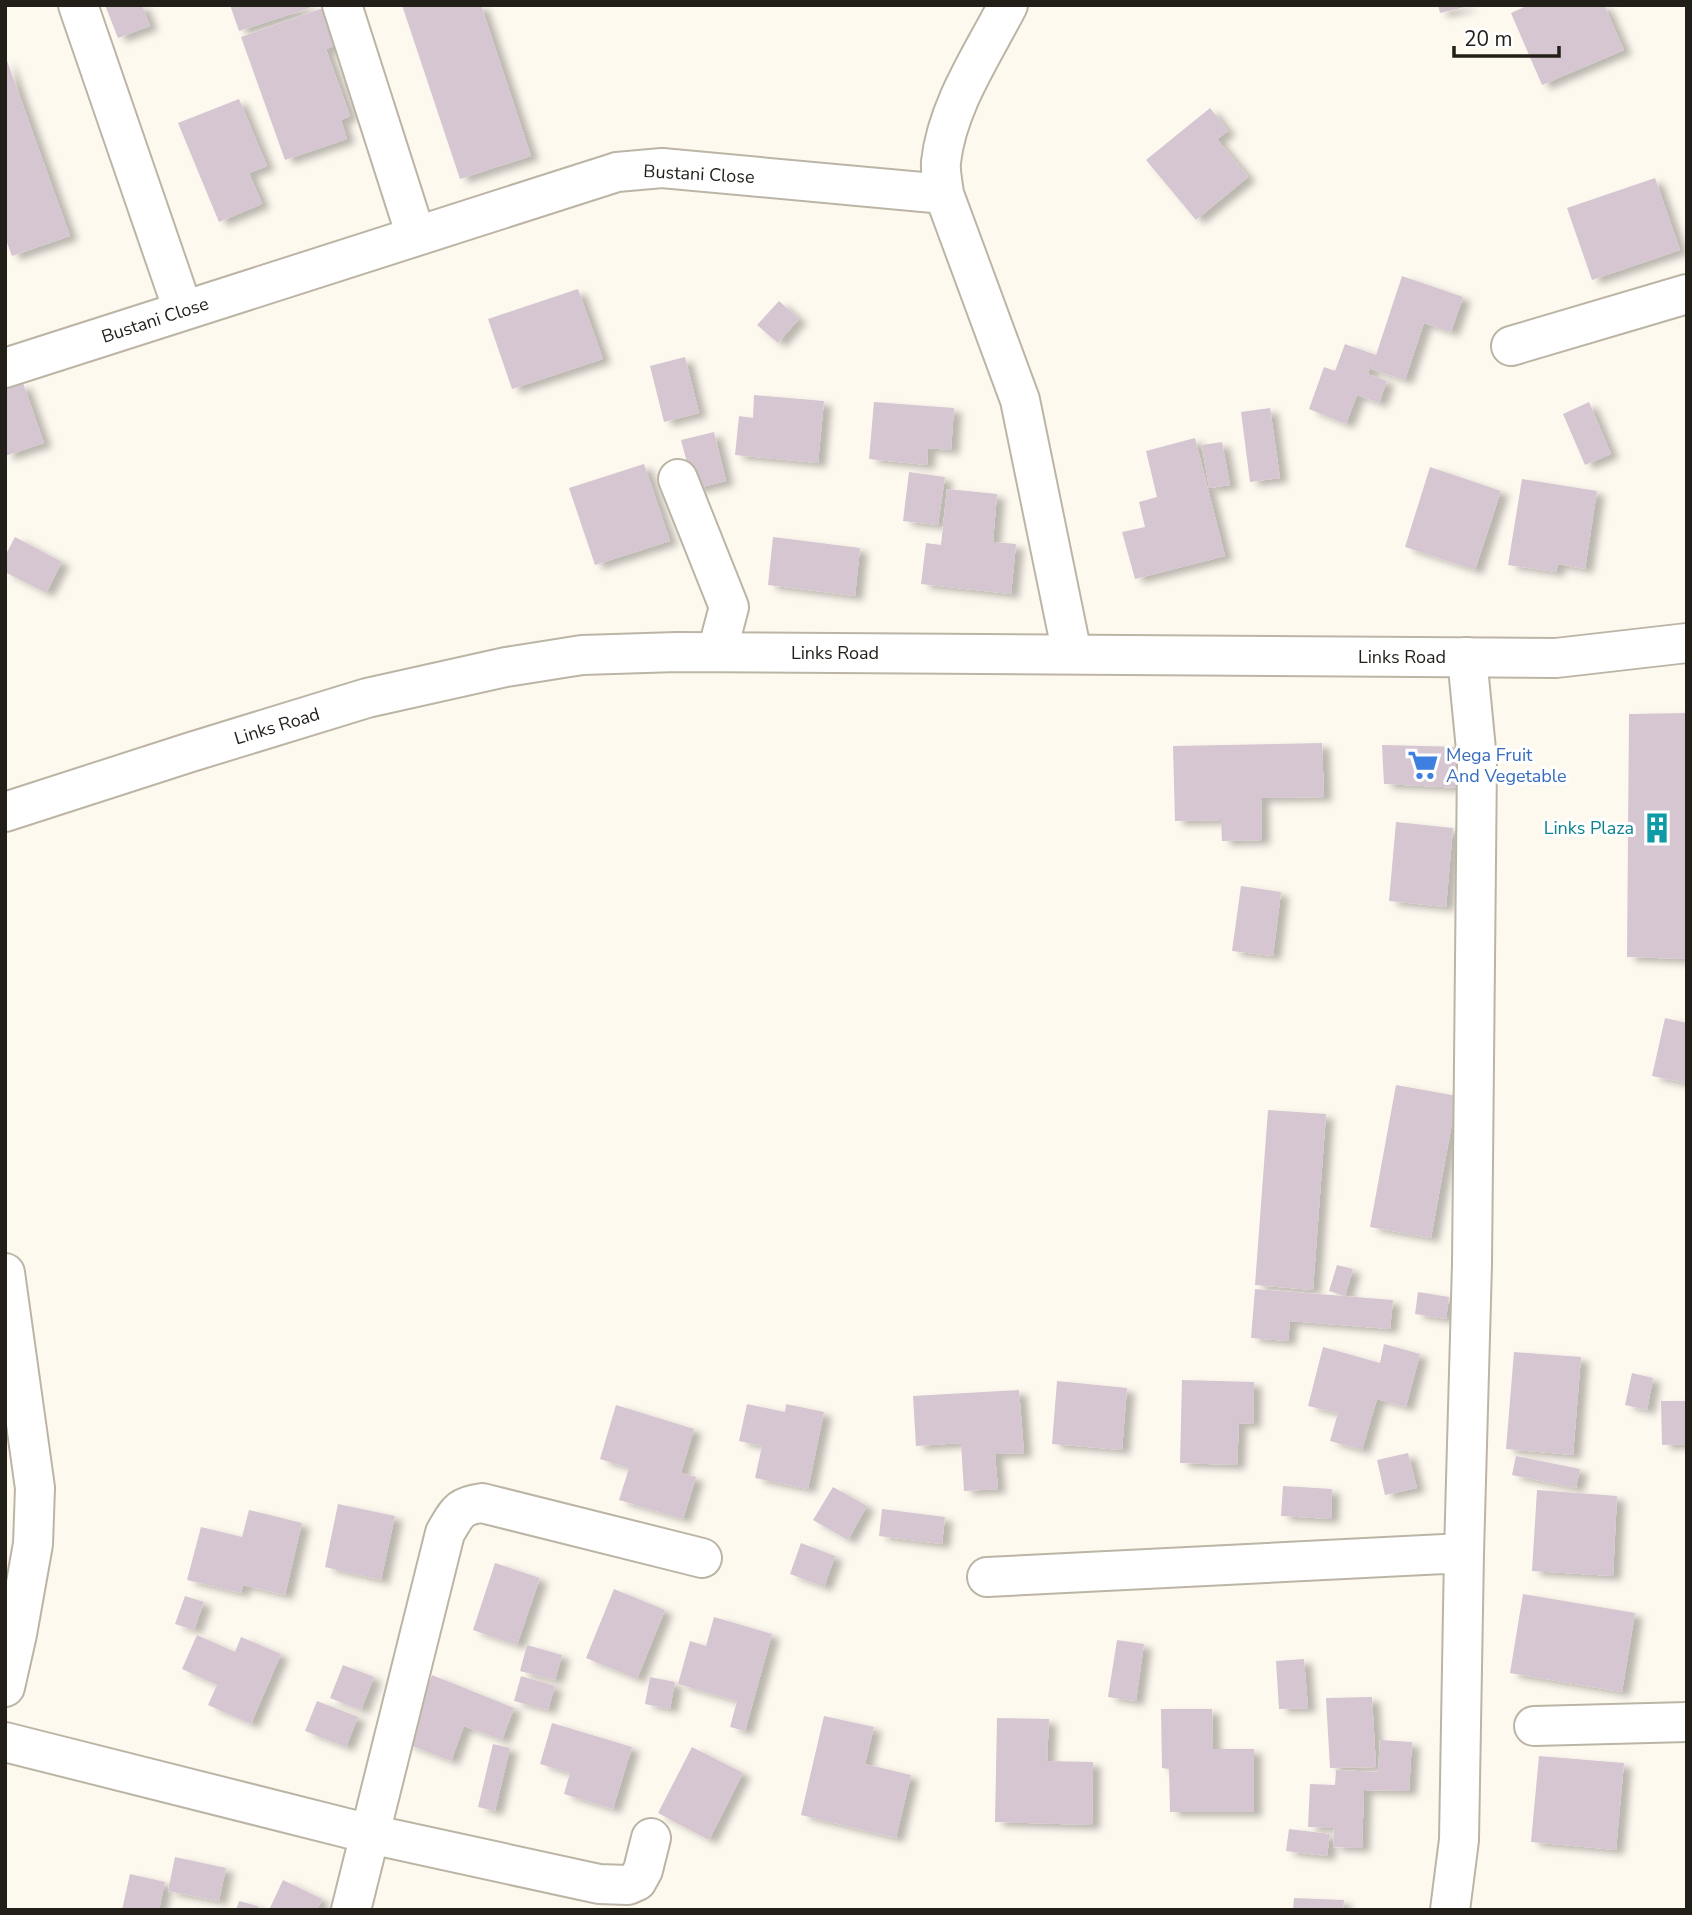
<svg xmlns="http://www.w3.org/2000/svg" width="1692" height="1915" font-family="'Nunito Sans',sans-serif">
  <style>
    .building { fill: #d5c6d1; filter: url(#shadow) }
    .lines { fill: none; stroke-linecap: round; stroke-linejoin: round }
    .minor-casing { stroke: #bcb5a5; stroke-width: 42 }
    .major-casing { stroke: #bcb5a5; stroke-width: 42 }
    .minor { stroke: #fff; stroke-width: 38 }
    .major { stroke: #fff; stroke-width: 38 }
    .labels { text-anchor: middle; dominant-baseline: central; stroke-width: 6; stroke-linejoin: round; paint-order: stroke }
    .street-label { font-size: 18px; fill: #221f19; stroke: #fff }
    .shop-label { font-size: 18px; fill: #366cbe; stroke: #fff; text-anchor: start }
    .culture-label { font-size: 18px; fill: #0d838f; stroke: #fff; text-anchor: end }
  </style>
  <defs>
    <filter id="shadow"><feDropShadow dx="8" dy="4.5" stdDeviation="3.5" flood-color="#0004"/></filter>
  </defs>
  <rect width="100%" height="100%" fill="#fef9ef"/>
  <path class="building" d="M105 5H142L150 26 118 38Z
    M230 5H309L310 8 239 31Z
    M402 5H481L531 156 460 179Z
    M1438 5H1468L1469 6 1440 13Z
    M1529 5H1604L1624 50 1542 85 1511 13Z
    M323 8 337 45 326 49 350 116 341 120 347 139 285 160 241 37Z
    M6 58 70 236 12 256 5 237Z
    M239 99 267 166 249 173 262 204 219 222 178 123Z
    M1210 108 1228 131 1217 139 1248 177 1196 220 1146 160Z
    M1655 178 1680 250 1592 280 1567 208Z
    M1402 276 1463 297 1451 332 1424 323 1405 380 1371 369 1373 360 1368 374 1387 381 1379 403 1357 395 1346 424 1309 409 1324 367 1335 371 1345 344 1376 355Z
    M578 289 603 359 512 389 488 319Z
    M779 301 799 319 778 343 757 325Z
    M685 357 699 413 664 422 650 366Z
    M23 383 44 443 5 456V389Z
    M754 395 824 401 818 463 735 455 739 416 753 418Z
    M874 402 954 408 951 450 928 448 927 465 869 459Z
    M1589 402 1611 454 1585 465 1563 414Z
    M1270 408 1280 478 1250 482 1241 412Z
    M714 432 726 481 694 489 681 440Z
    M1195 438 1225 556 1135 579 1122 532 1145 527 1139 502 1157 497 1146 451Z
    M1222 442 1230 485 1209 488 1202 445Z
    M644 464 670 541 595 565 569 488Z
    M1430 467 1501 491 1475 570 1405 547Z
    M909 472 945 477 938 525 903 521Z
    M1522 479 1597 491 1585 569 1558 564 1556 572 1508 565Z
    M947 489 997 494 993 542 1016 544 1011 594 921 584 926 543 941 545Z
    M15 537 62 562 46 593 5 572V556Z
    M773 537 860 548 855 596 768 585Z
    M1687 713V959L1627 957 1629 714Z
    M1322 743 1324 797 1261 798 1262 840 1222 841 1221 820 1175 821 1173 746Z
    M1382 745 1464 747 1463 788 1384 784Z
    M1396 822 1453 828 1446 907 1389 901Z
    M1241 886 1281 892 1273 956 1232 951Z
    M1665 1018 1687 1023 1686 1083 1652 1076Z
    M1396 1085 1457 1096 1431 1238 1370 1227Z
    M1268 1110 1326 1114 1313 1290 1255 1285Z
    M1337 1265 1353 1269 1345 1296 1329 1291Z
    M1255 1289 1393 1300 1390 1329 1290 1321 1288 1341 1251 1338Z
    M1418 1292 1449 1297 1446 1319 1415 1314Z
    M1384 1344 1420 1354 1406 1407 1377 1399 1362 1450 1330 1441 1338 1413 1308 1406 1323 1347 1380 1363Z
    M1514 1352 1581 1357 1573 1455 1506 1449Z
    M1632 1373 1653 1378 1647 1410 1625 1405Z
    M1182 1380 1254 1382 1253 1424 1239 1423 1237 1465 1180 1463Z
    M1057 1381 1127 1388 1122 1450 1052 1444Z
    M1019 1390 1024 1453 995 1454 998 1489 964 1491 961 1443 916 1446 913 1396Z
    M1661 1401H1687V1444L1662 1445Z
    M747 1404 785 1412 786 1404 824 1412 808 1489 755 1478 762 1446 739 1441Z
    M616 1405 694 1429 681 1473 696 1477 683 1519 619 1500 629 1468 600 1459Z
    M1408 1453 1417 1488 1385 1495 1377 1460Z
    M1516 1456 1580 1469 1576 1488 1512 1475Z
    M1283 1486 1332 1489 1331 1519 1281 1516Z
    M833 1487 867 1506 848 1540 813 1520Z
    M1537 1490 1617 1496 1613 1576 1532 1571Z
    M338 1504 395 1516 381 1580 325 1567Z
    M882 1509 945 1517 942 1544 879 1536Z
    M249 1510 302 1523 285 1595 243 1585 241 1593 187 1580 201 1527 242 1537Z
    M801 1543 835 1556 824 1587 790 1574Z
    M495 1563 540 1578 517 1645 473 1630Z
    M614 1589 665 1610 637 1679 586 1658Z
    M1523 1594 1635 1613 1622 1692 1510 1673Z
    M185 1596 204 1602 194 1630 175 1624Z
    M714 1617 772 1634 745 1731 730 1727 737 1701 678 1684 690 1641 706 1646Z
    M197 1635 235 1652 241 1637 281 1654 251 1724 208 1705 217 1685 182 1669Z
    M1117 1640 1144 1644 1136 1701 1108 1697Z
    M527 1645 562 1655 555 1680 520 1671Z
    M1304 1659 1308 1708 1279 1709 1276 1661Z
    M343 1665 374 1677 361 1710 330 1698Z
    M432 1675 514 1708 502 1740 464 1726 451 1761 405 1743Z
    M521 1676 555 1686 548 1710 514 1701Z
    M650 1677 675 1682 670 1709 645 1704Z
    M1372 1697 1376 1767 1330 1768 1326 1698Z
    M317 1701 358 1717 346 1747 305 1731Z
    M1161 1709H1212L1213 1749H1254V1812H1170L1169 1769 1162 1768Z
    M824 1716 874 1727 865 1764 911 1775 896 1838 801 1815Z
    M997 1718 1049 1719 1047 1761 1093 1762 1092 1825 995 1822Z
    M552 1723 632 1747 613 1809 564 1794 570 1773 540 1764Z
    M1380 1740 1412 1742 1409 1791 1364 1790 1362 1848 1333 1847 1334 1828 1308 1827 1310 1784 1335 1785 1336 1770 1378 1772Z
    M493 1744 510 1748 495 1811 478 1807Z
    M692 1747 743 1773 709 1840 658 1813Z
    M1539 1756 1624 1763 1616 1850 1531 1842Z
    M1289 1829 1330 1834 1327 1856 1286 1851Z
    M175 1857 226 1868 219 1901 168 1891Z
    M130 1874 165 1882 159 1910H122Z
    M283 1880 322 1899 317 1910H269Z
    M1294 1898 1344 1900 1343 1910H1293Z
    M239 1901 258 1906 257 1910H236Z"/>
  <g class="lines">
    <g class="minor-casing">
      <path id="minor" d="M78 5 183 310
        M342 5 416 236
        M1008 5C983 54 947 106 941 162 940 172 943 184 944 194L1020 400 1072 654
        M1511 346 1687 294
        M5 368 617 172 662 168 944 194
        M678 479 729 607 717 652
        M5 1273 35 1488 33 1544 17 1634 5 1687
        M987 1577 1464 1553
        M1534 1726 1687 1722
        M5 1742 370 1834 599 1884 628 1885 637 1881 643 1870 651 1838
        M351 1910 445 1533C457 1513 458 1506 482 1503L702 1558
        M1450 1910 1459 1840 1464 1553 1472 1264 1477 760 1467 657"/>
    </g>
    <g class="major-casing">
      <path id="major" d="M5 812 191 752 367 698 506 667 582 655 677 652 1556 658 1687 643"/>
    </g>
    <use href="#minor" class="minor"/>
    <use href="#major" class="major"/>
  </g>
  <defs>
    <g id="supermarket-bare" transform="scale(2.415)"><path d="M-6-5.5h2.5l.6 2H6L4.5 2H-2.5L-4.4-4H-6ZM-1.5 3.2a1.3 1.3 0 1 0 .1 0ZM3 3.2a1.3 1.3 0 1 0 .1 0Z" fill="#3f7fe0" stroke="#fff" stroke-width="2.5" paint-order="stroke"/></g>
    <g id="building-bare" transform="scale(2.415)"><path d="M-4-6H4V6H1V3H-1V6H-4ZM-2.5-4.3h1.7v1.8h-1.7ZM.8-4.3h1.7v1.8H.8ZM-2.5-1h1.7V.8h-1.7ZM.8-1h1.7V.8H.8Z" fill="#0f9aa8" stroke="#fff" stroke-width="2.5" paint-order="stroke"/></g>
  </defs>
  <g fill-rule="evenodd">
    <use href="#supermarket-bare" x="1423" y="765"/>
    <use href="#building-bare" x="1657" y="828"/>
  </g>
  <g class="labels">
    <g class="street-label">
      <text transform="translate(699 174) rotate(3)">Bustani Close</text>
      <text transform="translate(155 320) rotate(-18)">Bustani Close</text>
      <text x="835" y="653">Links Road</text>
      <text x="1402" y="657">Links Road</text>
      <text transform="translate(277 726) rotate(-17)">Links Road</text>
    </g>
    <g class="shop-label">
      <text x="1446" y="755">Mega Fruit<tspan x="1446" dy="21">And Vegetable</tspan></text>
    </g>
    <g class="culture-label">
      <text x="1634" y="828">Links Plaza</text>
    </g>
  </g>
  <rect width="1692" height="1915" fill="none" stroke="#221f19" stroke-width="14"/>
  <path d="M1454 46v10h105v-10" fill="none" stroke="#221f19" stroke-width="3.5"/>
  <text x="1464" y="46" font-size="21" fill="#221f19" stroke="#ffffff" stroke-width="5" paint-order="stroke">20 m</text>
</svg>
